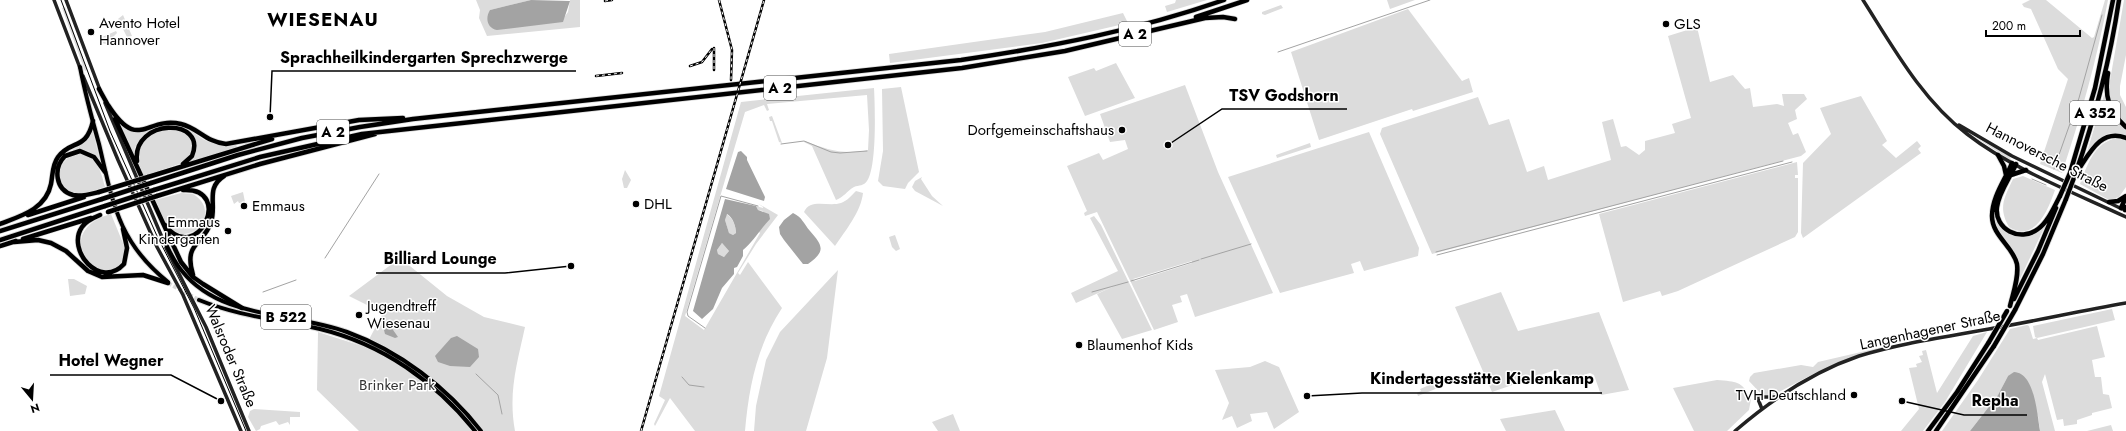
<svg xmlns="http://www.w3.org/2000/svg" width="2126" height="431" font-family="Jost,sans-serif">
  <style>
    .green { fill: #dcdcdc; fill-rule: evenodd }
    .water { fill: #a3a3a3; fill-rule: evenodd }
    .lines { fill: none; stroke-linecap: round; stroke-linejoin: round }
    .stream { stroke: #a3a3a3; stroke-width: 1 }
    .trunk-tunnel { stroke: #d9d9d9; stroke-width: 4; stroke-dasharray: 4 2; stroke-linecap: butt }
    .trunk-casing { stroke: #dbdbdb; stroke-width: 6 }
    .motorway-casing { stroke: #dbdbdb; stroke-width: 6 }
    .secondary { stroke: #222; stroke-width: 3.5 }
    .trunk { stroke: #000; stroke-width: 4 }
    .motorway { stroke: #000; stroke-width: 4.5 }
    .tram { stroke: #000; stroke-width: 1 }
    .rail-casing { stroke: #000; stroke-width: 2.5 }
    .rail { stroke: #fff; stroke-width: 1; stroke-dasharray: 3; stroke-linecap: butt }
    .motorway-bridge-casing { stroke: #dbdbdb; stroke-width: 6; stroke-linecap: butt }
    .motorway-bridge { stroke: #000; stroke-width: 4.5 }
    .poi-dot { fill: #000; stroke: #fff; stroke-width: 1.5 }
    .labels { text-anchor: middle; dominant-baseline: central; stroke-width: 3; stroke-linejoin: round; paint-order: stroke }
    .shield { fill: #fff; stroke: #4c4c4c; stroke-width: 1 }
    .shield-label { font-size: 14px; font-weight: bold; fill: #000 }
    .poi-label { font-size: 15px; fill: #000; stroke: #fff; text-anchor: start }
    .street-label { font-size: 15px; fill: #000; stroke: #fff }
    .park-label { font-size: 15px; fill: #333; stroke: #fff }
    .district-label { font-size: 19px; font-weight: bold; letter-spacing: 1px; fill: #000; stroke: #fff }
    .leader { fill: none; stroke: #000; stroke-width: 1.5 }
    .callout-dot { fill: #000; stroke: #fff; stroke-width: 1.5 }
    .callout-label { font-size: 16px; text-anchor: middle; font-weight: bold; fill: #000; stroke: #fff; stroke-width: 3; stroke-linejoin: round; paint-order: stroke }
  </style>
  <rect width="100%" height="100%" fill="#fff"/>
  <path class="green" d="M476 0H531L490 10 563 19 568 12 570 0H580V27L487 36 479 18 480 10Z
    M1176 0H1207L1167 12 1165 6 1175 3Z
    M1387 0H1415L1390 9Z
    M2030 0H2046L2092 38 2094 37 2105 0H2108C2097 59 2081 116 2062 173L2040 164 2068 79 2058 69 2031 9 2024 7 2022 4Z
    M2124 0H2126V55L2120 86V95L2126 107V124L2112 107 2108 92Z
    M1281 5 1283 8 1265 15 1262 14V12Z
    M65 7 87 70 85 71 62 8Z
    M1408 9 1462 81 1469 78 1473 92 1413 111 1412 109 1319 140 1291 52Z
    M1123 13 1128 23 1042 43 890 63 889 54 1045 32Z
    M123 15 132 36 127 37 118 19Z
    M1697 27 1710 82 1733 75 1745 89 1750 88 1753 107 1777 104 1784 106 1782 94H1804L1807 99 1795 110 1797 119 1788 123 1793 135 1798 133 1806 152 1801 156 1432 254 1380 134 1382 128 1478 97 1489 125 1509 119 1527 172 1544 166 1548 180 1611 160 1602 122 1613 119 1621 147 1626 146 1639 155 1645 150V141L1675 133 1672 124 1691 118 1668 36Z
    M116 31 117 33 106 44 102 43 100 38Z
    M1116 63 1135 98 1085 116 1068 77 1094 68 1096 71Z
    M1185 85 1218 172 1273 293 1195 317 1187 294 1180 296 1182 302 1172 305 1178 322 1154 330 1097 212 1085 216 1084 213 1087 211 1067 166 1099 153 1103 160 1128 149 1125 140 1110 142 1100 114ZM1192 261V263L1135 281 1133 279Z
    M901 87 919 172 908 183 905 189 883 186 878 181 883 151 882 89Z
    M874 88C875 107 877 167 867 181 864 186 859 185 854 187 847 191 844 197 836 200L812 146 804 142 805 141C827 150 845 155 868 150L869 130 867 95 767 104 769 110 767 111 764 105 745 112 685 316 704 330 760 233 758 231 763 211 758 210 756 206 763 208V207L757 203 778 215 756 244 738 273 740 275 748 262 782 308C757 346 749 386 745 431H695L670 398 655 426 654 424 665 400 659 396 741 102Z
    M2104 95 2112 115 2126 128V136C2103 127 2101 141 2087 152Z
    M1861 96 1887 141 1882 145 1896 158 1917 141 1921 146 1918 149 1921 153 1803 238 1801 233 1803 163 1831 134 1820 108Z
    M772 116 782 143 779 142 772 121H770L769 117Z
    M119 125C142 138 158 121 179 125 188 127 195 134 203 139 213 145 224 145 236 145L237 147 189 162 196 151 194 136C179 116 132 129 134 157Z
    M92 128 100 161 88 151 72 150 85 142Z
    M168 130 184 131 192 139V153L182 163 144 176 138 162 140 145 151 134Z
    M1369 132 1419 248 1418 256 1364 271 1360 261 1351 264 1354 273 1280 293 1228 177Z
    M1973 136 2009 156 2012 161Z
    M2117 138 2126 141V187L2119 197 2109 200 2080 184C2087 166 2094 142 2117 138Z
    M1310 143 1311 147 1277 158 1276 155Z
    M77 153C97 155 101 171 105 187 96 190 86 194 77 193 52 190 54 161 77 153Z
    M1797 162 1798 175H1795V178H1798V232L1795 237 1678 291 1662 296 1660 291 1623 302 1599 214Z
    M625 170 631 180 627 188H624L622 179Z
    M2023 176 2055 190C2048 210 2035 243 2009 227 1998 208 2004 198 2013 179Z
    M922 177 921 179 932 196 943 206 915 191 912 187 915 181Z
    M856 191 863 193C861 212 845 231 835 246L804 212C810 198 828 207 841 203 847 201 852 195 856 191Z
    M243 192 245 202 239 203 238 201 234 204 231 196Z
    M181 193 193 194C207 203 207 212 202 227 171 245 166 226 155 200Z
    M1996 204 2002 229 2009 234 2021 237 2028 236 2046 224 2019 281C2017 277 2020 271 2018 266 2009 245 1986 229 1996 204Z
    M111 214 125 248 123 262C100 293 48 232 111 214Z
    M726 214C733 217 736 227 736 233L733 235 729 233 725 220Z
    M1094 216 1101 225 1152 330 1122 339 1097 294 1123 282 1076 303 1071 293 1118 271 1090 218Z
    M895 235 900 249 896 251 892 247 889 237Z
    M722 243 729 251 724 257 718 254 717 250Z
    M400 258 447 296 484 317 525 327C517 364 508 393 515 431H359L317 390 318 332 365 347 383 313 349 296Z
    M838 270 827 358 806 431H754L756 406 766 360 780 332Z
    M68 279H74L87 286 85 294 70 296Z
    M1501 292 1518 331 1599 312 1629 390 1601 395 1594 375 1590 373 1563 381 1558 369 1492 392 1455 307Z
    M2112 309 2115 320 2037 338 2038 340 2097 326 2105 357 2092 360 2095 377H2101L2103 394 2109 395 2112 408 2092 413V415L2077 420V424L2064 426 2063 419 2057 420 2045 374 2042 382 2055 431H2040L2038 416 2008 376 1998 395 1970 431H1942L1978 380 2010 329 2027 325 2029 326 2033 339 2037 338 2035 337 2033 326Z
    M1987 332 1945 402 1923 431H1901L1919 409 1909 368 1917 367 1916 364 1922 362 1919 356 1923 355 1922 351 1926 350 1937 393 1973 336Z
    M1887 346 1819 371 1773 395H1762L1749 381 1750 377 1754 373 1801 365 1813 367 1818 362Z
    M1265 361 1279 367 1299 412 1274 429 1267 412 1250 414 1252 421 1237 428 1232 416 1222 420 1229 403 1215 370 1250 367Z
    M1441 380 1443 386 1418 396 1417 393 1421 391 1420 389Z
    M1717 380C1737 382 1741 380 1751 399L1749 410 1727 431H1694L1673 388Z
    M254 409 300 412V417H290V425L288 422 279 425 276 421 261 426 260 429 256 431 248 417 250 411Z
    M1555 410 1565 431H1506L1500 419Z
    M953 414 960 431H938L932 422Z
    M2111 425 2113 431H2087Z"/>
  <path class="water" d="M531 0 570 1 563 22 497 30C487 28 485 18 490 10Z
    M741 151 747 157V160L765 197 764 201 726 189 738 152Z
    M725 199 756 206 758 210 769 214 770 219C761 228 753 242 743 250V256L737 267 734 268V274L722 288 713 309 702 319 693 311ZM727 214C733 217 736 227 736 233L733 235 729 233 725 220ZM722 243 729 251 724 257 718 254 717 250Z
    M793 213C802 217 804 224 810 231 823 246 826 251 808 264H803L784 240 780 234 779 227 784 220Z
    M387 327H391L398 337 395 338 385 334 384 330Z
    M457 336 478 349 479 357 470 367 450 366 438 362 435 356 451 338Z
    M2014 372C2035 373 2037 414 2040 431H1970L1998 395 2008 376Z"/>
  <g class="lines">
    <path class="stream" d="M1278 52 1430 0
      M781 144 804 141 831 152 840 153 867 151
      M2054 169 2079 98 2102 15
      M2032 179 2046 185
      M1436 252 1783 161
      M1437 255 1792 162
      M325 258 379 174
      M1201 259 1251 244
      M1131 281 1199 260
      M263 292 296 280
      M1092 292 1128 282
      M705 328 688 316 687 312 721 196 758 206
      M476 374 498 395 502 414
      M682 377 689 385 704 387"/>
    <path class="trunk-tunnel" d="M168 283 199 300"/>
    <g class="trunk-casing">
      <path id="trunk" d="M80 67C85 93 92 119 99 144 113 203 118 242 168 282
        M164 240C169 250 174 262 182 271 221 320 293 312 347 332 399 351 447 387 481 431
        M199 300C238 316 280 320 320 329 382 344 436 382 475 431"/>
    </g>
    <g class="motorway-casing">
      <path id="motorway" d="M1196 17 1247 0
        M2108 73C2104 96 2109 112 2126 127
        M99 89 109 107
        M108 105C139 153 145 116 181 124 198 128 206 142 226 144L359 120 403 118
        M115 119 181 262 193 277 203 284 242 308
        M1998 155 2004 166 2006 175
        M137 161C132 118 208 117 192 156L183 164
        M2016 164C2010 178 1999 192 1997 207 1994 229 2020 243 2038 229 2048 222 2054 207 2060 196
        M2079 169C2090 152 2102 128 2126 138
        M2070 173 2095 88 2113 0
        M2011 175 2026 170
        M2075 175C2095 118 2110 60 2119 0
        M148 177 272 139
        M151 183 238 155 302 138 360 127 413 119 961 60C1050 47 1139 30 1224 0
        M154 190 260 157 362 134 962 68 1065 51 1205 18 1223 17 1235 19
        M99 192C91 194 81 197 73 195 55 190 53 168 65 156L80 151 94 157 105 172
        M157 196 260 164 375 134
        M2109 202 2118 201 2126 196
        M2121 208 2126 197
        M2125 210 2126 207
        M28 215 84 197
        M100 215C93 218 86 221 82 227 66 250 100 290 124 264L127 248 123 229
        M0 224C21 216 46 209 51 184 53 174 52 165 58 157 72 139 86 151 93 121
        M165 225C197 267 235 187 183 190
        M0 231 102 199
        M23 239 91 218
        M0 240 105 206
        M14 242 38 240 51 243 66 251 88 271 102 277 143 275 168 283
        M0 246 16 241
        M193 275C183 242 204 245 211 222 217 205 205 188 224 176
        M2014 299 2038 251 2056 208
        M2010 306C2013 293 2019 278 2017 264 2013 246 1992 236 1992 216 1992 197 2005 180 2012 163
        M2015 310 2043 254 2066 199
        M1928 431 1957 392 1989 342
        M1936 431 1994 346"/>
    </g>
    <path class="secondary" d="M54 0 80 68
      M66 0 100 90
      M1863 0C1893 47 1922 100 1967 134 2012 169 2075 193 2126 217
      M83 76 118 160 157 247 183 295 241 431
      M105 103 164 242
      M1959 125 2012 156 2122 209
      M166 248 206 327 249 431
      M1756 394 1763 397H1777
      M1756 394 1762 409
      M1735 431C1772 399 1812 372 1859 356 1901 343 1946 337 1989 329 2035 321 2080 311 2126 303"/>
    <use href="#trunk" class="trunk"/>
    <use href="#motorway" class="motorway"/>
    <path class="tram" d="M61 0 110 131 157 236 194 308 246 431"/>
    <g class="rail-casing">
      <path id="rail" d="M719 0 732 50 731 80
        M605 1 612 0
        M714 48V70
        M690 66 702 62 712 49
        M596 76 622 73
        M641 431 764 0"/>
    </g>
    <use href="#rail" class="rail"/>
    <g class="motorway-bridge-casing">
      <path id="motorway-bridge" d="M99 192 148 177
        M2060 196 2070 173
        M102 199 151 183
        M2066 199 2075 175
        M105 206 154 190
        M108 212 157 196
        M1989 342 2007 311
        M1994 346 2015 310"/>
    </g>
    <use href="#motorway-bridge" class="motorway-bridge"/>
  </g>
  <g class="poi-dot">
    <circle cx="1666" cy="24" r="4"/>
    <circle cx="91" cy="32" r="4"/>
    <circle cx="1122" cy="130" r="4"/>
    <circle cx="636" cy="204" r="4"/>
    <circle cx="244" cy="206" r="4"/>
    <circle cx="228" cy="231" r="4"/>
    <circle cx="359" cy="315" r="4"/>
    <circle cx="1079" cy="345" r="4"/>
    <circle cx="1854" cy="395" r="4"/>
  </g>
  <g class="labels">
    <g class="shield">
      <rect x="1119" y="22" width="32" height="24" rx="3"/>
      <rect x="764" y="76" width="32" height="24" rx="3"/>
      <rect x="2070" y="101" width="50" height="24" rx="3"/>
      <rect x="317" y="120" width="32" height="24" rx="3"/>
      <rect x="261" y="305" width="50" height="24" rx="3"/>
    </g>
    <g class="shield-label">
      <text x="1135" y="34">A 2</text>
      <text x="780" y="88">A 2</text>
      <text x="2095" y="113">A 352</text>
      <text x="333" y="132">A 2</text>
      <text x="286" y="317">B 522</text>
    </g>
    <g class="poi-label">
      <text x="99" y="23">Avento Hotel<tspan x="99" dy="17">Hannover</tspan></text>
      <text x="1674" y="24">GLS</text>
      <text x="1114" y="130" text-anchor="end">Dorfgemeinschaftshaus</text>
      <text x="644" y="204">DHL</text>
      <text x="252" y="206">Emmaus</text>
      <text x="220" y="222" text-anchor="end">Emmaus<tspan x="220" dy="17">Kindergarten</tspan></text>
      <text x="367" y="306">Jugendtreff<tspan x="367" dy="17">Wiesenau</tspan></text>
      <text x="1087" y="345">Blaumenhof Kids</text>
      <text x="1846" y="395" text-anchor="end">TVH Deutschland</text>
    </g>
    <g class="street-label">
      <text transform="translate(2047 157) rotate(27)">Hannoversche Straße</text>
      <text transform="translate(1930 330) rotate(-12)">Langenhagener Straße</text>
      <text transform="translate(231 356) rotate(67)">Walsroder Straße</text>
    </g>
    <g class="park-label">
      <text x="397" y="385">Brinker Park</text>
    </g>
    <g class="district-label">
      <text x="323" y="19">WIESENAU</text>
    </g>
  </g>
  <path class="leader" d="M270 117L272 71H576M1168 145L1222 109H1347M571 266L505 273H376M221 401L171 375H50M1307 396L1362 393H1602M1902 401L1964 415H2027"/>
  <g class="callout-dot">
    <circle cx="270" cy="117" r="4"/>
    <circle cx="1168" cy="145" r="4"/>
    <circle cx="571" cy="266" r="4"/>
    <circle cx="221" cy="401" r="4"/>
    <circle cx="1307" cy="396" r="4"/>
    <circle cx="1902" cy="401" r="4"/>
  </g>
  <g class="callout-label">
    <text x="424" y="63">Sprachheilkindergarten Sprechzwerge</text>
    <text x="1284" y="101">TSV Godshorn</text>
    <text x="440" y="264">Billiard Lounge</text>
    <text x="111" y="366">Hotel Wegner</text>
    <text x="1482" y="384">Kindertagesstätte Kielenkamp</text>
    <text x="1995" y="406">Repha</text>
  </g>
  <g transform="translate(32 399) rotate(162)" stroke="#ffffff" stroke-width="3" paint-order="stroke">
  <path d="M0-3L7 15L0 10L-7 15Z" fill="#000000"/>
  <text y="-6" font-size="11" font-weight="bold" text-anchor="middle" fill="#000000">N</text>
  </g>
  <path d="M1986 30v6h94v-6" fill="none" stroke="#000000" stroke-width="2"/>
  <text x="1992" y="30" font-size="12" fill="#000000" stroke="#ffffff" stroke-width="3" paint-order="stroke">200 m</text>
</svg>
